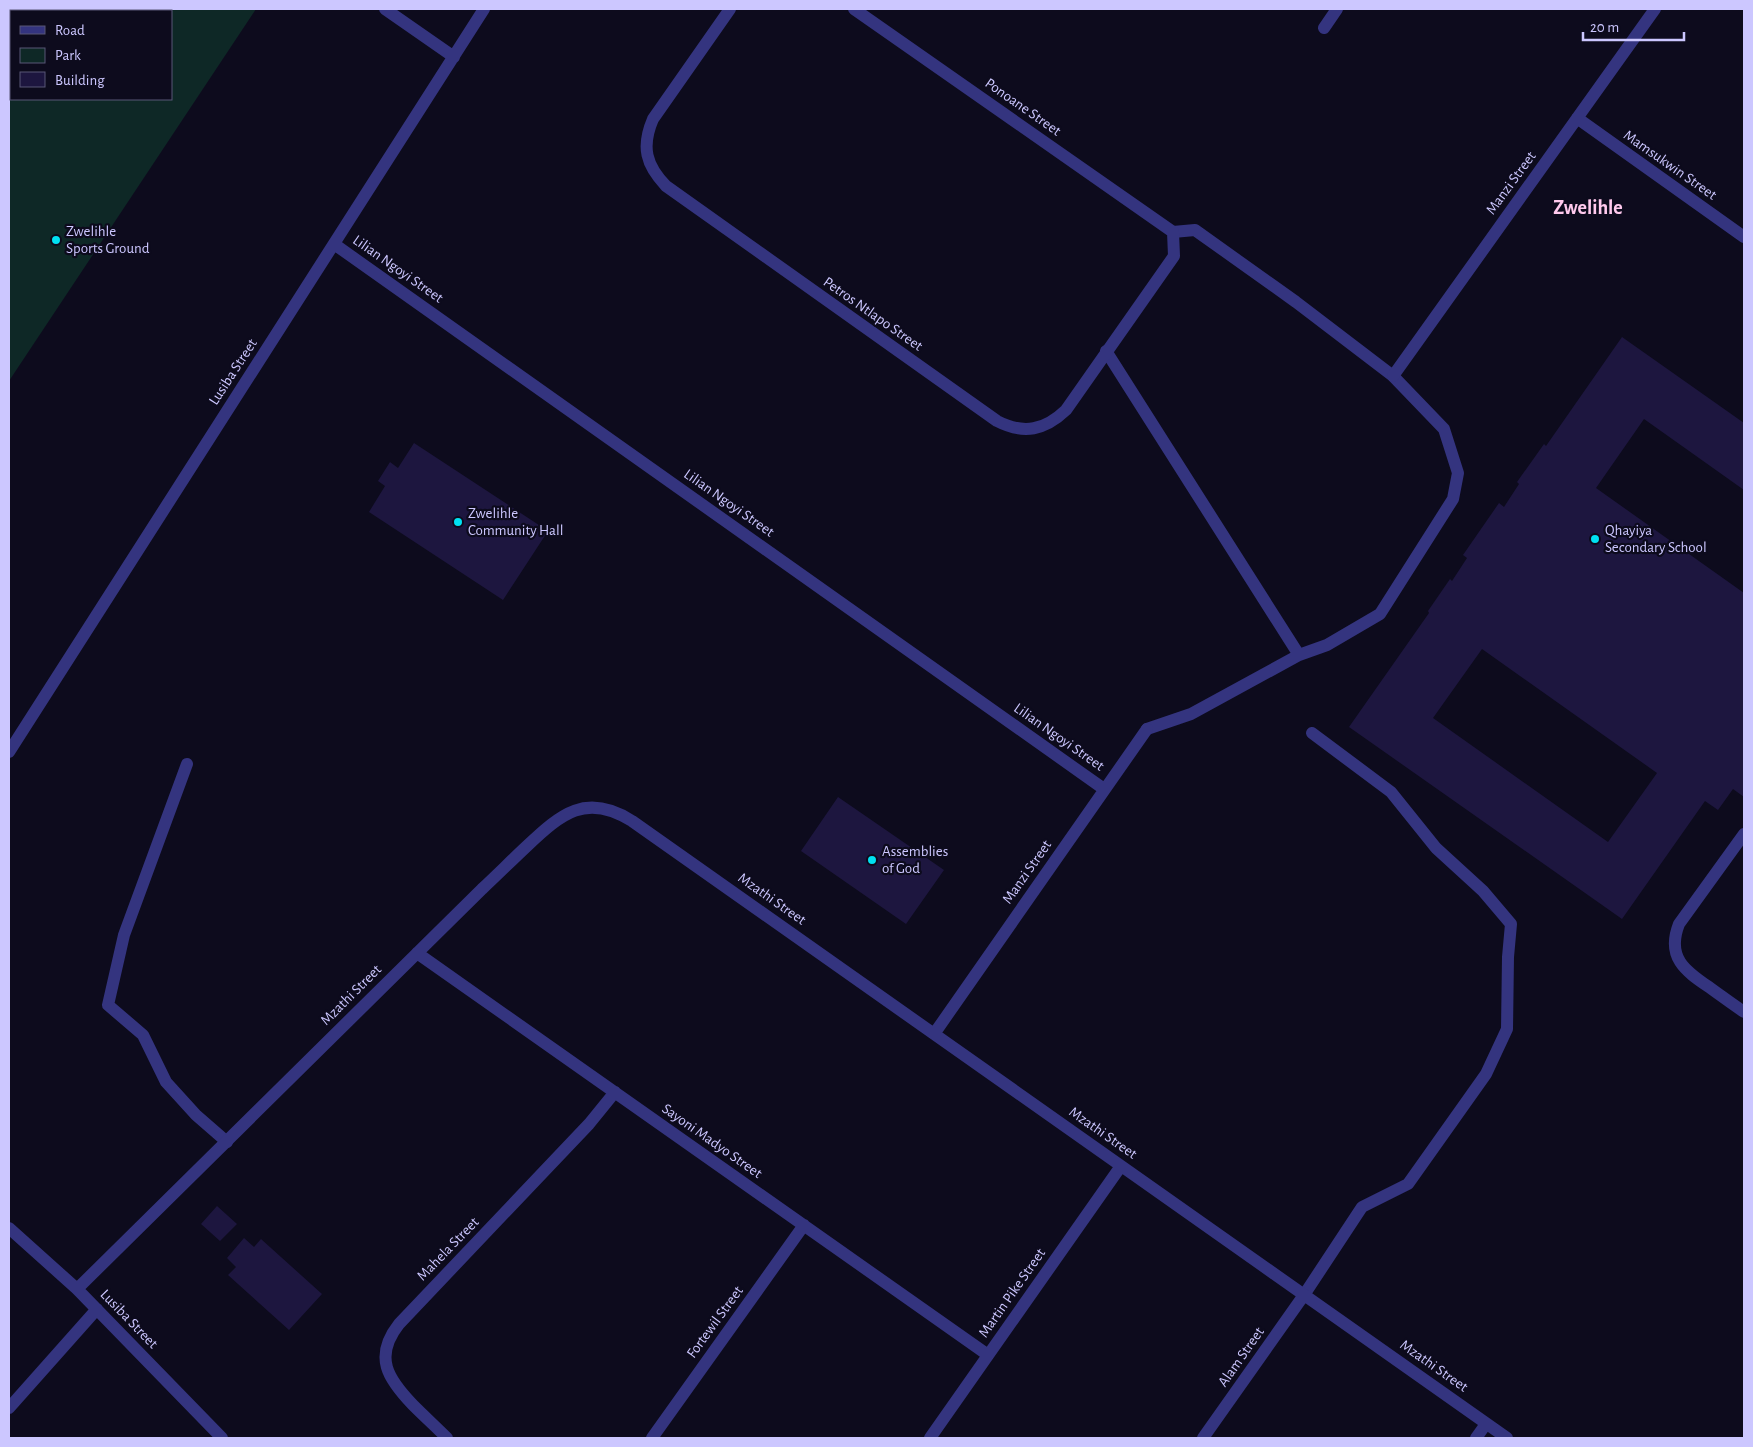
<svg xmlns="http://www.w3.org/2000/svg" width="1753" height="1447" font-family="'Alegreya Sans',sans-serif">
  <style>
    .green { fill: #0e2826; fill-rule: evenodd }
    .building { fill: #1d163f; fill-rule: evenodd }
    .lines { fill: none; stroke-linecap: round; stroke-linejoin: round }
    .service { stroke: #34347f; stroke-width: 12 }
    .minor { stroke: #34347f; stroke-width: 12 }
    .poi-dot { fill: #00e1f2; stroke: #0d0b1d; stroke-width: 2 }
    .labels { text-anchor: middle; dominant-baseline: central; stroke-width: 4.5; stroke-linejoin: round; paint-order: stroke }
    .street-label { font-size: 15px; fill: #ccc7ff; stroke: #0d0b1d }
    .poi-label { font-size: 15px; fill: #ccc7ff; stroke: #0d0b1d; text-anchor: start }
    .district-label { font-size: 20px; font-weight: bold; fill: #ffc9ed; stroke: #0d0b1d }
  </style>
  <rect width="100%" height="100%" fill="#0d0b1d"/>
  <path class="green" d="M9 9H256L9 381ZM11 11H171V99H11Z"/>
  <path class="building" d="M1622 337 1744 423V490L1644 419 1596 488 1744 593V797L1733 789 1718 810 1705 801 1622 919 1349 727 1429 613 1428 611 1450 579 1452 581 1467 558 1463 555 1499 503 1504 507 1519 484 1517 482 1544 444 1546 446ZM1482 649 1657 773 1608 842 1433 718Z
    M414 443 548 531 503 600 369 512 385 486 378 481 390 462 398 468Z
    M838 797 944 870 906 924 801 851Z
    M217 1206 237 1224 220 1241 201 1224Z
    M244 1238 254 1247 261 1239 322 1294 289 1330 228 1275 236 1267 227 1258Z"/>
  <g class="lines">
    <path class="service" d="M1106 351 1299 655
      M1147 729 1191 714 1299 655 1327 645 1380 614 1453 499 1458 473 1444 429 1393 376 1296 302 1195 230 1173 232
      M187 764 124 935 108 1005 143 1035 166 1082 196 1115 227 1142
      M1744 834 1679 924C1666 957 1685 971 1709 987 1721 996 1733 1004 1744 1012
      M1304 1295 1362 1207 1408 1184 1486 1074 1507 1029 1508 957 1511 924 1483 891 1436 848 1391 792 1312 733"/>
    <path class="minor" d="M385 9 454 57
      M730 9 653 119C641 147 646 165 666 186L997 421C1024 435 1045 430 1066 410L1174 256 1173 232 854 9
      M1324 28 1337 9
      M1577 118 1744 237
      M334 244 1104 789
      M1393 376 1655 9
      M9 752 484 9
      M417 953 988 1355
      M934 1034 1147 729
      M9 1228 77 1289 222 1438
      M77 1289 482 889C497 875 512 860 527 846 561 814 586 792 632 821L1507 1438
      M9 1408 97 1309
      M447 1438C436 1427 424 1416 413 1405 388 1379 373 1357 399 1324L589 1124 615 1092
      M652 1438 804 1225
      M930 1438 1121 1166
      M1203 1438 1304 1295
      M1476 1438 1486 1424"/>
  </g>
  <g class="poi-dot">
    <circle cx="56" cy="240" r="5"/>
    <circle cx="458" cy="522" r="5"/>
    <circle cx="1595" cy="539" r="5"/>
    <circle cx="872" cy="860" r="5"/>
  </g>
  <g class="labels">
    <g class="street-label">
      <text transform="translate(1023 107) rotate(35)">Ponoane Street</text>
      <text transform="translate(1670 165) rotate(35)">Mamsukwin Street</text>
      <text transform="translate(1511 183) rotate(-54)">Manzi Street</text>
      <text transform="translate(398 269) rotate(35)">Lilian Ngoyi Street</text>
      <text transform="translate(873 314) rotate(35)">Petros Ntlapo Street</text>
      <text transform="translate(233 372) rotate(-57)">Lusiba Street</text>
      <text transform="translate(729 503) rotate(35)">Lilian Ngoyi Street</text>
      <text transform="translate(1059 737) rotate(35)">Lilian Ngoyi Street</text>
      <text transform="translate(1027 872) rotate(-55)">Manzi Street</text>
      <text transform="translate(772 899) rotate(35)">Mzathi Street</text>
      <text transform="translate(351 995) rotate(-45)">Mzathi Street</text>
      <text transform="translate(1103 1133) rotate(35)">Mzathi Street</text>
      <text transform="translate(712 1141) rotate(35)">Sayoni Madyo Street</text>
      <text transform="translate(448 1249) rotate(-46)">Mahela Street</text>
      <text transform="translate(1012 1293) rotate(-55)">Martin Pike Street</text>
      <text transform="translate(129 1319) rotate(46)">Lusiba Street</text>
      <text transform="translate(715 1322) rotate(-54)">Fortewil Street</text>
      <text transform="translate(1241 1357) rotate(-55)">Alam Street</text>
      <text transform="translate(1434 1366) rotate(35)">Mzathi Street</text>
    </g>
    <g class="poi-label">
      <text x="66" y="231">Zwelihle<tspan x="66" dy="17">Sports Ground</tspan></text>
      <text x="468" y="513">Zwelihle<tspan x="468" dy="17">Community Hall</tspan></text>
      <text x="1605" y="530">Qhayiya<tspan x="1605" dy="17">Secondary School</tspan></text>
      <text x="882" y="851">Assemblies<tspan x="882" dy="17">of God</tspan></text>
    </g>
    <g class="district-label">
      <text x="1588" y="208">Zwelihle</text>
    </g>
  </g>
  <rect width="1753" height="1447" fill="none" stroke="#ccc7ff" stroke-width="20"/>
  <rect x="10" y="10" width="162" height="90" fill="#0d0b1d" stroke="#595677"/>
  <rect x="20" y="26" width="25" height="8" fill="#34347f" stroke="#595677"/>
  <text x="55" y="35" font-size="15" fill="#ccc7ff">Road</text>
  <rect x="20" y="48" width="25" height="15" fill="#0e2826" stroke="#595677"/>
  <text x="55" y="60" font-size="15" fill="#ccc7ff">Park</text>
  <rect x="20" y="72" width="25" height="15" fill="#1d163f" stroke="#595677"/>
  <text x="55" y="85" font-size="15" fill="#ccc7ff">Building</text>
  <path d="M1583 32v8h101v-8" fill="none" stroke="#ccc7ff" stroke-width="2.5"/>
  <text x="1590" y="32" font-size="15" fill="#ccc7ff" stroke="#0d0b1d" stroke-width="4" paint-order="stroke">20 m</text>
</svg>
